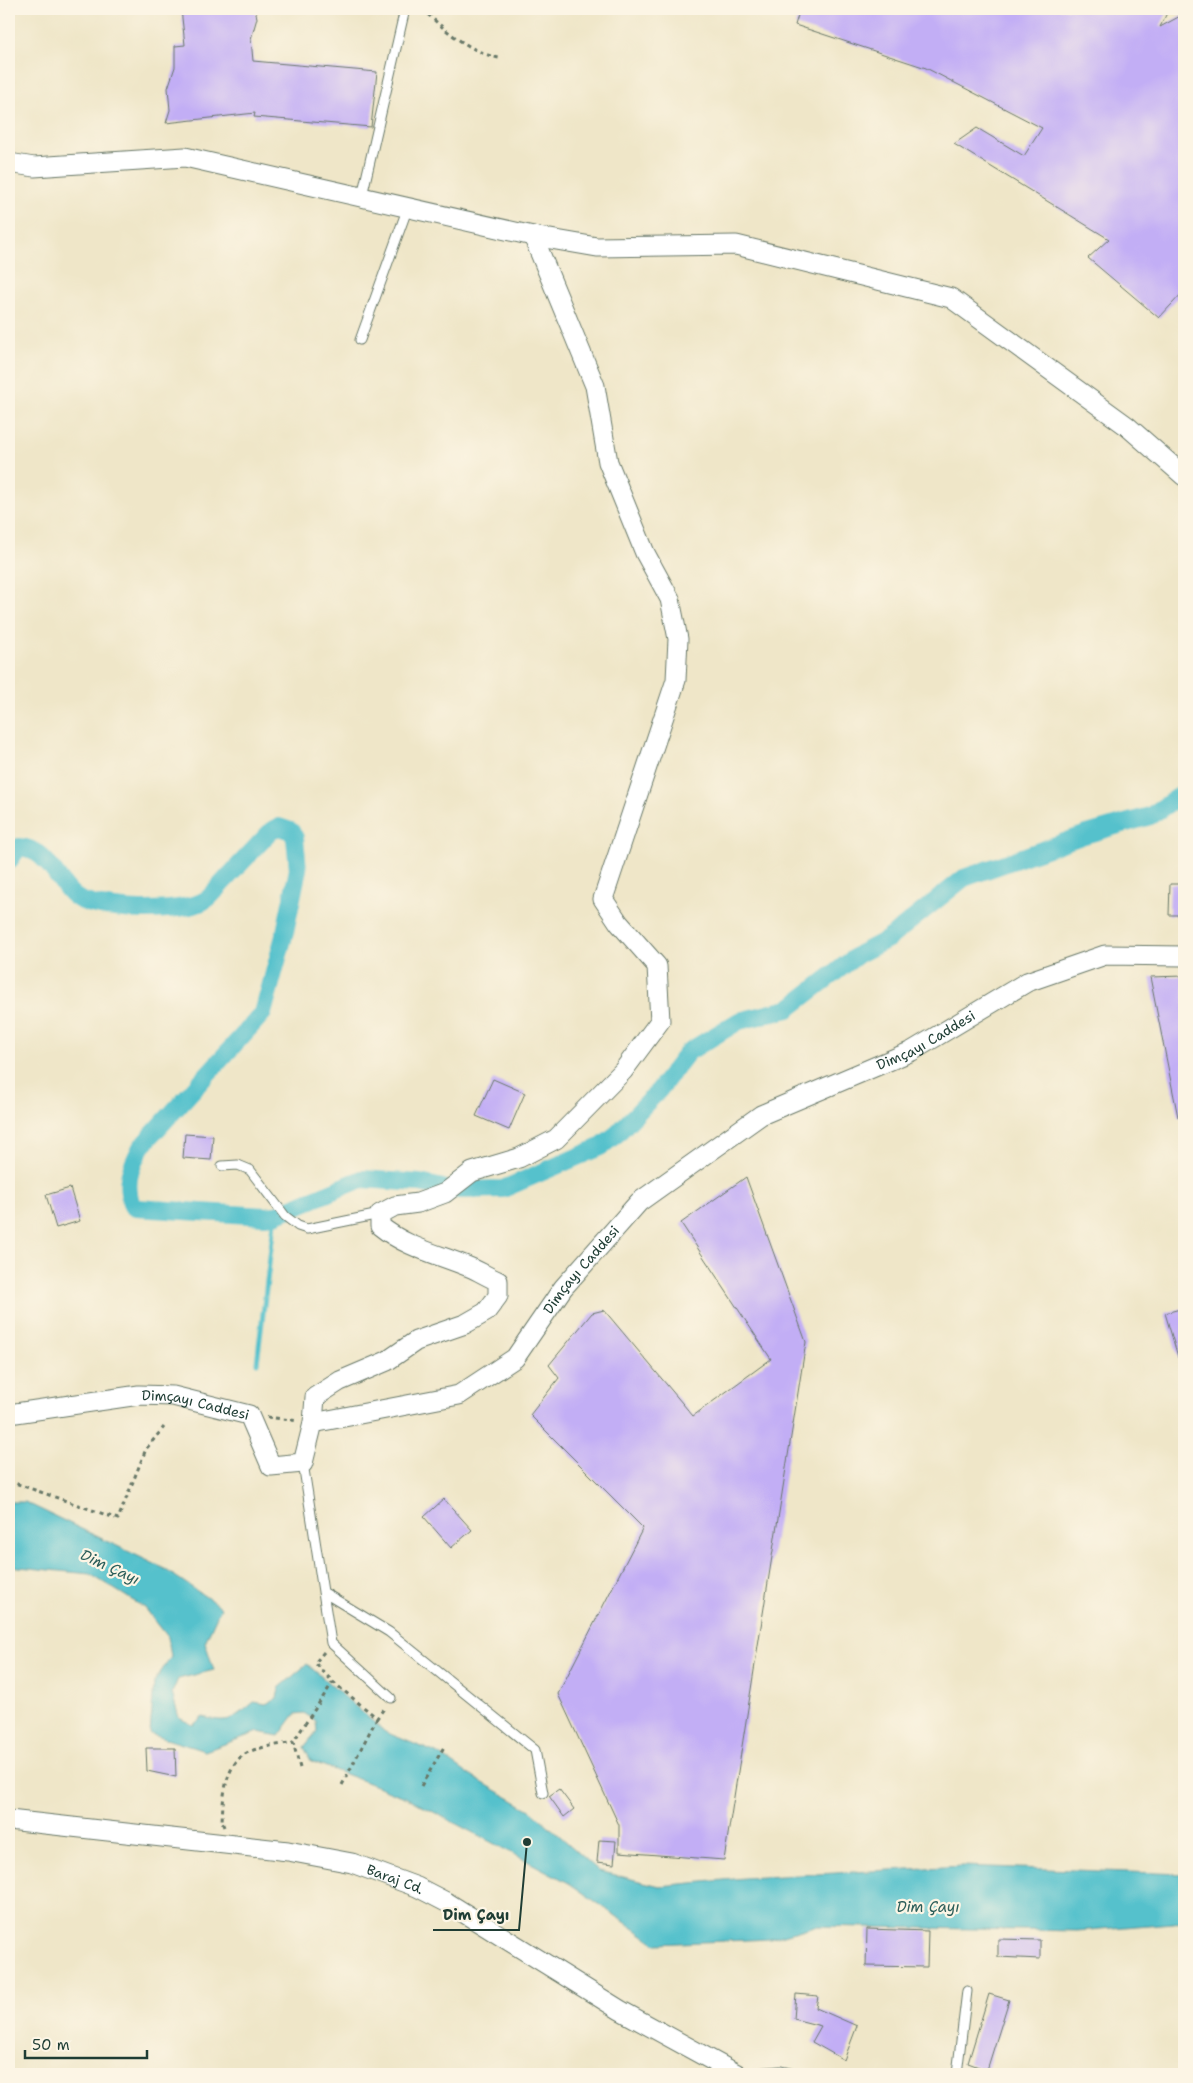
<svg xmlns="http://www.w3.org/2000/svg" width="1193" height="2083" font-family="'Shantell Sans',sans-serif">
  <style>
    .water { fill: #54c1cc; stroke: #3a7f80 }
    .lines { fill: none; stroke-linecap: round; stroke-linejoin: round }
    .stream { stroke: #54c1cc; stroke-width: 5 }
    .canal { stroke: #54c1cc; stroke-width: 18 }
    .building { fill: #c2aef5 }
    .lane-casing { stroke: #687868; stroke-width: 11 }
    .street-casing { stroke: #687868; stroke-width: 21 }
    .path { stroke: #687868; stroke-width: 3; stroke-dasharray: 4 4; stroke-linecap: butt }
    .lane { stroke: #fff; stroke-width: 9 }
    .street { stroke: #fff; stroke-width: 19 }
    .labels { text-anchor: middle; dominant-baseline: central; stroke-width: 4.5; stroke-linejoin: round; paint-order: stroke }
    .street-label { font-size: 14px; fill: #1f3d34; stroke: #fcf5e5 }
    .water-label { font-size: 15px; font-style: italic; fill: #2c5e5a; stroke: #fcf5e5 }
    .leader { fill: none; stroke: #1f3d34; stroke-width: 2 }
    .callout-dot { fill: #1f3d34; stroke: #fcf5e5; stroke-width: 2 }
    .callout-label { font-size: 15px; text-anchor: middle; font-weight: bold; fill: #1f3d34; stroke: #fcf5e5; stroke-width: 4.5; stroke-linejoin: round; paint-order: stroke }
  </style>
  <rect width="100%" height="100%" fill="#fcf5e5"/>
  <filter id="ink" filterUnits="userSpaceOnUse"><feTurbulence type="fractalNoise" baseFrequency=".02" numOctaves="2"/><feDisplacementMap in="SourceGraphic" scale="10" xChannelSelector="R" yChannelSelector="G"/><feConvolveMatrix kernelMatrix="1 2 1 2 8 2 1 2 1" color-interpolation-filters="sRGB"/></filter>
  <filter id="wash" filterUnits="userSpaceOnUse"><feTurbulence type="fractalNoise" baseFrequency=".0096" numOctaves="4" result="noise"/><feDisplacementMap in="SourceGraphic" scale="20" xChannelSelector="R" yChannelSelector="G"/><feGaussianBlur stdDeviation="1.12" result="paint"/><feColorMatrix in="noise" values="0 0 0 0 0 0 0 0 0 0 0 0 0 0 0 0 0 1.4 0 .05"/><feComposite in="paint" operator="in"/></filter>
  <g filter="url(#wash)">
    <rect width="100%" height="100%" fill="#efe6c8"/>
    <path class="water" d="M9 1502H25L163 1568 221 1607 205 1642 214 1670 178 1679 172 1693 179 1718 193 1725 203 1717C230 1724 234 1719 254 1702L267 1704 277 1698 279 1688 307 1664 385 1732 439 1754 471 1776 532 1811 599 1871 660 1886 745 1878 962 1866 1184 1874V1922L1077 1931 815 1926 770 1939 656 1944 569 1883 405 1797 311 1761 304 1747 317 1731 316 1721 304 1713 295 1714 279 1736 258 1732 205 1751 150 1734 154 1682 171 1657 168 1637 145 1608 90 1574 9 1566Z"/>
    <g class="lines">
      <path class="stream" d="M257 1363 275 1215"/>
      <path class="canal" d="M9 861 19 847C47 848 55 880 74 896 94 913 186 915 207 899 213 895 219 886 225 880 241 863 256 847 272 830L279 827 291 831 295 838 298 869 285 932 263 1013 141 1147C130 1169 124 1182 132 1206L136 1208 265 1216 275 1215 362 1179 420 1183 443 1188
        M454 1190 503 1189 600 1147 617 1134 659 1090 688 1052 739 1021 788 1009 859 954 888 939 964 878 1084 835 1150 816 1184 793"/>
    </g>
    <g id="blocks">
      <path class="building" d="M181 9H255L257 18 251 39 253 61 377 72 371 127 254 117 255 113 166 123 170 110 168 88 175 67V46L185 45Z
        M800 9H1169L1160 27 1184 14V291L1159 318 1088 258 1109 239 954 144 977 128 1024 156 1042 128 926 68 795 25Z
        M1170 884H1184V915H1169Z
        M1184 976V1117H1178L1150 977Z
        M493 1079 525 1093 509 1130 476 1116Z
        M185 1134 213 1136 211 1160 183 1158Z
        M746 1177 806 1342 724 1860 619 1852V1825L558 1694 643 1528 530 1415 559 1378 549 1365 592 1313 604 1310 693 1416 771 1359 681 1223Z
        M70 1188 80 1221 56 1228 46 1195Z
        M1184 1308V1367H1181L1165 1313Z
        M444 1499 472 1530 451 1548 424 1517Z
        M146 1748H175L176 1777 147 1771Z
        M559 1789 574 1809 564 1817 549 1796Z
        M599 1840 616 1841 614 1864 597 1862Z
        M867 1929 928 1931 927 1967 866 1966Z
        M998 1939 1040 1940V1959L998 1957Z
        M796 1994 818 1996 816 2008 857 2026 844 2060 812 2042 821 2026 794 2019Z
        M989 1994 1009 2000 987 2070 968 2063Z"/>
    </g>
  </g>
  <g filter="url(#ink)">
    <use href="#blocks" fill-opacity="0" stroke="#687868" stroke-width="1"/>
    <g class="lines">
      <g class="lane-casing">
        <path id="lane" d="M362 196 405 9
          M360 340 408 207
          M222 1166 238 1165 250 1170 285 1216 298 1226 307 1229 380 1214
          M303 1463 331 1643 391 1698
          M323 1592 389 1632 535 1750 543 1793
          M742 2074 780 2071 794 2074
          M957 2074 967 1991"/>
      </g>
      <g class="street-casing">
        <g id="street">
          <path d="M9 163 34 167 185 157 533 236 597 247 736 245 951 298 1127 426 1184 476"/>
          <path id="s1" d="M9 1414 139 1395 173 1396 249 1415 271 1466 303 1463 313 1423 459 1395 515 1358 563 1288 639 1202 761 1115 912 1051 1027 982 1105 955 1184 956"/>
          <path d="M313 1423 315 1397 340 1381 387 1361 416 1341 465 1324 486 1312 498 1296V1281C488 1277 479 1271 469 1267 438 1254 407 1248 380 1226V1214L395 1206 418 1203 445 1193 472 1172 519 1158 556 1139 623 1071 660 1021 657 966 619 923 603 899 676 680 678 639 670 599 645 553 608 462 595 386 533 236"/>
          <path id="s2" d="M9 1820 288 1851 352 1863 417 1887 448 1903 620 2010 737 2074"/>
        </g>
      </g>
      <path class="path" d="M422 9C444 29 469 52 499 58
        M267 1417 298 1421
        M9 1481 118 1519 146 1449 164 1427
        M324 1652 315 1663 333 1682 377 1718 385 1707
        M300 1768 293 1742 333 1682
        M342 1785 377 1718
        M421 1786 444 1747
        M224 1827 222 1822C223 1799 224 1761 251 1751 264 1746 280 1745 293 1742"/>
      <use href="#lane" class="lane"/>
      <use href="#street" class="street"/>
    </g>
  </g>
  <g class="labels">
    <g class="street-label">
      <text stroke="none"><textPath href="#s1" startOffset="1119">Dimçayı Caddesi</textPath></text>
      <text stroke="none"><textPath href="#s1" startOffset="699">Dimçayı Caddesi</textPath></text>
      <text stroke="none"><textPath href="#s1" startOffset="189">Dimçayı Caddesi</textPath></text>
      <text stroke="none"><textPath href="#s2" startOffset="392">Baraj Cd.</textPath></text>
    </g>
    <g class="water-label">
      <text transform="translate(110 1567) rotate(25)">Dim Çayı</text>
      <text x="928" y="1907">Dim Çayı</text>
    </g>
  </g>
  <path class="leader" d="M527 1842L519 1930H433"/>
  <circle class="callout-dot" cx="527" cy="1842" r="5"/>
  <g class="callout-label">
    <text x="476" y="1920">Dim Çayı</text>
  </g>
  <rect width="1193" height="2083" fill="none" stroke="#fcf5e5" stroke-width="30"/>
  <path d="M25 2050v8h122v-8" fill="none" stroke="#1f3d34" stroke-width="2.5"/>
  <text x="32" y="2050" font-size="15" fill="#1f3d34" stroke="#fcf5e5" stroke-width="4" paint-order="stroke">50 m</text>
</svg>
